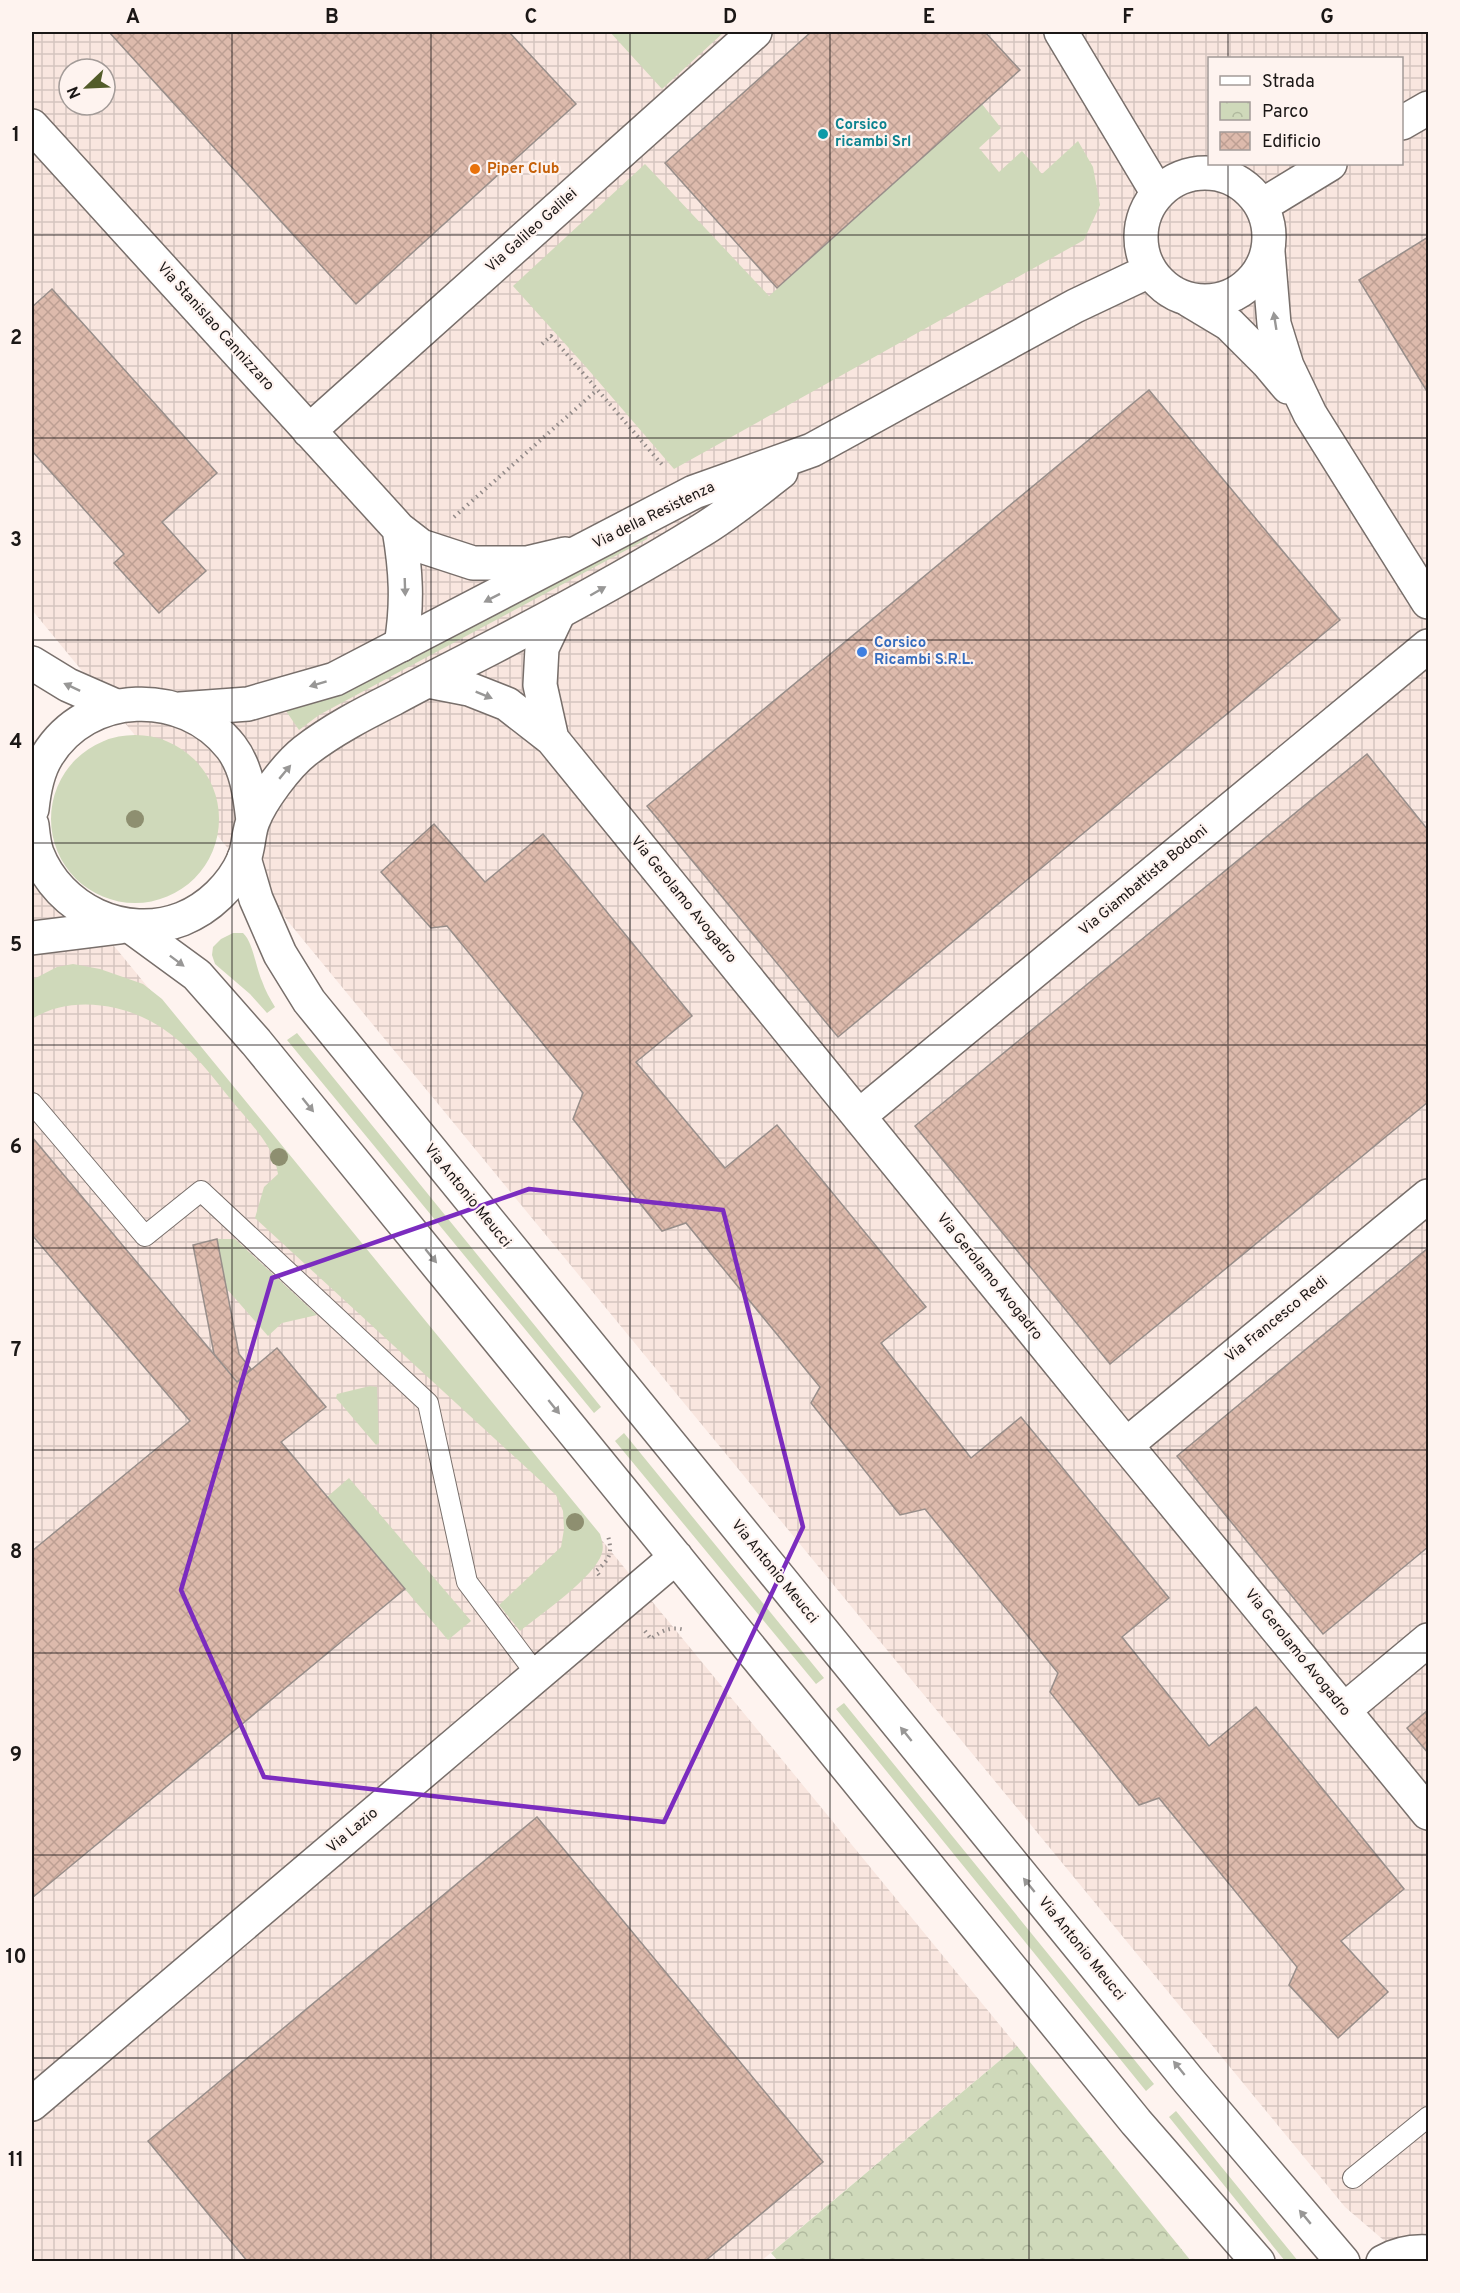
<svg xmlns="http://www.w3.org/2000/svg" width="1460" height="2293" font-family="Overpass,sans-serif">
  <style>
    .industrial { fill: url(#industrial-grid); fill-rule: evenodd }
    .grass { fill: #cfd9ba }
    .park { fill: url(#park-crowns) }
    .building { fill: url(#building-cross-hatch); stroke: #988e8a; stroke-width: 1.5 }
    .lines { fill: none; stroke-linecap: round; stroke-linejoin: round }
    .lane-casing { stroke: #786f6b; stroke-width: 22 }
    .street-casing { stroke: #786f6b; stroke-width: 36 }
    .secondary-casing { stroke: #786f6b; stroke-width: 36 }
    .path { stroke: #928a88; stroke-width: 4; stroke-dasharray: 1.5 4.5; stroke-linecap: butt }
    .lane { stroke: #fff; stroke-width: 20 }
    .street { stroke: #fff; stroke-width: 33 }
    .secondary { stroke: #fff; stroke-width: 33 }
    .tree { fill: #8e8f70 }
    .oneway { fill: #989796 }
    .marked { fill: none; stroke: #7b2cbf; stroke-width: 4.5; stroke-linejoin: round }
    .grid { fill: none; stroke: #1b1716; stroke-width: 1.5; stroke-opacity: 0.55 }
    .culture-dot { fill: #0f9aa8; stroke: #fef3ef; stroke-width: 2 }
    .food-dot { fill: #e8710a; stroke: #fef3ef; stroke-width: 2 }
    .shop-dot { fill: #3f7fe0; stroke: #fef3ef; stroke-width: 2 }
    .labels { text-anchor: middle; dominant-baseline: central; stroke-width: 4.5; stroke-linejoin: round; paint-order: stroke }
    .culture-label { font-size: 15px; font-weight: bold; fill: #0d838f; stroke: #fef3ef; text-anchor: start }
    .food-label { font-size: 15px; font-weight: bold; fill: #c56008; stroke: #fef3ef; text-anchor: start }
    .street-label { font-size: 15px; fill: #1b1716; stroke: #fef3ef }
    .shop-label { font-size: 15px; font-weight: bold; fill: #366cbe; stroke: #fef3ef; text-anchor: start }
    .neatline { fill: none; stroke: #1b1716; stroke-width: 2 }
    .grid-label { font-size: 20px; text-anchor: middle; font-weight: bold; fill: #1b1716 }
  </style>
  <defs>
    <pattern id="industrial-grid" width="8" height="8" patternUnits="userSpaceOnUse" patternTransform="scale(1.5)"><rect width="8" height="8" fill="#f9e6df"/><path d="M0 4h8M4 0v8" fill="none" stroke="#d5c5bf"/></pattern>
    <pattern id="park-crowns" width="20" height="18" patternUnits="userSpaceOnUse" patternTransform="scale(1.5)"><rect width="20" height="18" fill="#cfd9ba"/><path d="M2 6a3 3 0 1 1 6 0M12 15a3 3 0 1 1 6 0" fill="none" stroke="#b1ba9f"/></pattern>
    <pattern id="building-cross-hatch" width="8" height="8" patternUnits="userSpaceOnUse" patternTransform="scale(1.5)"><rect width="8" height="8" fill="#ddbaac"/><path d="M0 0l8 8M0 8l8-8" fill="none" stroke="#bd9f93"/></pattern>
  </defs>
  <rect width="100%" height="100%" fill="#fef3ef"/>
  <path class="industrial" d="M32 32H1428V2261H1408L1345 2207 32 610ZM1210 58H1402V164H1210ZM69 69H105V105H69Z
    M32 846 1017 2046 761 2261H32Z"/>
  <path class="grass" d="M610 32H724L662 89Z
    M982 104 1001 128 979 148 999 172 1022 151 1042 174 1078 141 1093 167 1100 205 1084 240 674 469 586 367 513 286 645 164 769 296Z
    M645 535 648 536 647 539 319 715 299 730 286 711 315 703 343 689Z
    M51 819a84 84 0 1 1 168 0a84 84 0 1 1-168 0Z
    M233 933H243C253 942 256 968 262 981 265 990 270 999 275 1007L267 1013 250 994 215 964 212 955 213 947 221 939Z
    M73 964 100 969 143 984 162 999 600 1534C602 1541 604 1546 602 1553 595 1577 541 1614 520 1631L499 1605 561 1547 564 1529 563 1511 556 1495 255 1218 264 1187 278 1174C274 1146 250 1123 232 1101 211 1075 191 1047 162 1028 125 1003 70 995 32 1019V980L57 967Z
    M297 1033 601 1407 594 1413 287 1040Z
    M217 1239H235L317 1315 282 1323 268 1336 226 1288Z
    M370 1386 377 1387 379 1443 376 1445 336 1398 337 1394Z
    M624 1433 824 1678 816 1684 615 1441Z
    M349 1478 471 1621 448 1640 327 1497Z
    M844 1703 1154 2084 1146 2091 836 1709Z
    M1176 2111 1298 2261H1285L1169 2117Z"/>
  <path class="park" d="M1017 2046 1191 2261H778L771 2253Z"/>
  <path class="building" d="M109 32H509L576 104 356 304Z
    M811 32H985L1020 70 777 288 665 163Z
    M1428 237V393L1359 280Z
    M52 289 217 473 162 522 206 571 159 613 114 563 124 554 32 451V307Z
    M1149 390 1340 620 838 1037 647 806Z
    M1367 754 1428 830V1102L1110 1364 915 1126Z
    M434 824 485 882 543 834 692 1016 636 1062 725 1168 777 1125 926 1307 881 1343 971 1458 1021 1417 1169 1598 1122 1637 1209 1746 1256 1707 1404 1889 1341 1941 1388 1992 1338 2038 1289 1985 1297 1967 1159 1798 1139 1805 1050 1692 1058 1673 925 1509 900 1515 811 1403 820 1387 686 1223 662 1231 573 1119 583 1093 447 926 431 928 381 872Z
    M32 1137 237 1382 277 1348 326 1407 281 1442 405 1589 32 1898V1551L190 1421 32 1235Z
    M217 1239 239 1354 251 1369 237 1382 214 1354 193 1245Z
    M1428 1248V1547L1323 1634 1177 1456Z
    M1428 1710V1753L1407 1728Z
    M537 1817 823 2162 704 2262H248L148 2141Z"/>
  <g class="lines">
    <g class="lane-casing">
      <path id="lane" d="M32 1103 145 1236 201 1191 428 1403 467 1582 537 1675
        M1353 2178 1428 2117"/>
    </g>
    <g class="street-casing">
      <path id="street" d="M1061 32 1157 192
        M32 126 399 529 421 546 473 563H527L565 554
        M1268 252 1274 324 1287 366 1310 414 1428 602
        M1189 300 1229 324 1267 362 1288 387
        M309 431 755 32
        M399 529C406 570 408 604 401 645
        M32 663 68 685 116 706
        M428 681 469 689 507 704 552 739 1126 1445 1428 1813
        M552 739 540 685 542 648 559 612
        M244 858 256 899 280 954 309 1001 1189 2081 1343 2262
        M130 926 197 975 256 1042 1136 2122 1258 2262
        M859 1116 1428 646
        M1126 1445 1428 1196
        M1344 1710 1428 1640
        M32 2104 676 1557
        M1383 2262C1397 2254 1413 2251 1428 2252"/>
    </g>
    <g class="secondary-casing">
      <path id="secondary" d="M1402 123 1428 108
        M1141 237a64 64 0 1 1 128 0a64 64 0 1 1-128 0Z
        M1261 206 1330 164
        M180 709 248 704 335 679 694 492 812 450 1075 306 1149 271
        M32 809C34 790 37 772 47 756 87 690 184 687 231 747 247 768 250 795 253 821
        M32 825C33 834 34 845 37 853 59 910 125 941 182 919 209 908 232 886 244 859 249 848 248 833 253 821 261 800 287 765 305 751 332 730 363 714 393 699 426 681 460 664 493 647 564 610 634 572 702 530 730 513 755 492 781 472
        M32 938 120 927"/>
    </g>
    <path class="path" d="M542 344 551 336 664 467
      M454 517 597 390
      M599 1575 596 1571C609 1560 613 1554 608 1536
      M645 1631 651 1639C662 1630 672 1626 685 1630"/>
    <use href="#lane" class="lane"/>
    <use href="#street" class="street"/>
    <use href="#secondary" class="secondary"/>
  </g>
  <g class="tree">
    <circle cx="135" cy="819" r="9"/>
    <circle cx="279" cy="1157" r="9"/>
    <circle cx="575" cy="1522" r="9"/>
  </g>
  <defs><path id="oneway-solid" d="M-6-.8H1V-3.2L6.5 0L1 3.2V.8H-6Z" transform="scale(1.5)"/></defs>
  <g class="oneway">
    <use href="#oneway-solid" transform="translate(1275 321) rotate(-99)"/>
    <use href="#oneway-solid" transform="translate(405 587) rotate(88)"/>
    <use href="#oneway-solid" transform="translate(598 591) rotate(-30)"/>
    <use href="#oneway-solid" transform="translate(492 598) rotate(153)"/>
    <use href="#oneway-solid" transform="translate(318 684) rotate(163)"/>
    <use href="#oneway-solid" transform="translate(72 687) rotate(-155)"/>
    <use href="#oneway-solid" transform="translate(484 695) rotate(22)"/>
    <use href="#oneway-solid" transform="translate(285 772) rotate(-50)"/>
    <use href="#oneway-solid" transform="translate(177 961) rotate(37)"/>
    <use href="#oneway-solid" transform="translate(308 1105) rotate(51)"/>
    <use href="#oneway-solid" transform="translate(431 1256) rotate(51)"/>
    <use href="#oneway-solid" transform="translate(554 1407) rotate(51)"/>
    <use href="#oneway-solid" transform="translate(906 1734) rotate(-129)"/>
    <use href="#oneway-solid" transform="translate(1029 1885) rotate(-129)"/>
    <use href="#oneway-solid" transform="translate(1179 2068) rotate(-129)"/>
    <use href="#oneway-solid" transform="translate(1305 2217) rotate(-130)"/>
  </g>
  <path class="marked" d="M529 1189 723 1210 803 1527 664 1822 264 1777 181 1590 272 1278Z"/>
  <path class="grid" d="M232 32V2262M431 32V2262M630 32V2262M830 32V2262M1029 32V2262M1228 32V58M1228 164V2262M32 235H1428M32 438H1428M32 640H1428M32 843H1428M32 1045H1428M32 1248H1428M32 1450H1428M32 1653H1428M32 1855H1428M32 2058H1428"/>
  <circle class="culture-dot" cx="823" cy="134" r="6"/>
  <circle class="food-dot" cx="475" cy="169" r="6"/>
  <circle class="shop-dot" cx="862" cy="652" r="6"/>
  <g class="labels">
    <g class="culture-label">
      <text x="835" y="125">Corsico<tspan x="835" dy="17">ricambi Srl</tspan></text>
    </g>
    <g class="food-label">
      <text x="487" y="169">Piper Club</text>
    </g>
    <g class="street-label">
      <text transform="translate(532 231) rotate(-42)">Via Galileo Galilei</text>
      <text transform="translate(215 327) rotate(48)">Via Stanislao Cannizzaro</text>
      <text transform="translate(654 516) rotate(-26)">Via della Resistenza</text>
      <text transform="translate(1144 881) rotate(-40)">Via Giambattista Bodoni</text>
      <text transform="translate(683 900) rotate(51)">Via Gerolamo Avogadro</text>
      <text transform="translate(467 1196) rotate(51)">Via Antonio Meucci</text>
      <text transform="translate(989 1277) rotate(51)">Via Gerolamo Avogadro</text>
      <text transform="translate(1277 1320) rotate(-39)">Via Francesco Redi</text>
      <text transform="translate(774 1572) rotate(51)">Via Antonio Meucci</text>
      <text transform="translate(1297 1653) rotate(51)">Via Gerolamo Avogadro</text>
      <text transform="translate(353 1831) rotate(-40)">Via Lazio</text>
      <text transform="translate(1081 1949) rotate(51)">Via Antonio Meucci</text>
    </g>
    <g class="shop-label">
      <text x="874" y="643">Corsico<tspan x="874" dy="17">Ricambi S.R.L.</tspan></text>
    </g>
  </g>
  <rect width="1460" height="2293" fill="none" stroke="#fef3ef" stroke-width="66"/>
  <rect x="1208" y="57" width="195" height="108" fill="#fef3ef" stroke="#a39b98" stroke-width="1.5"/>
  <rect x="1220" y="76" width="30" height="9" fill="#ffffff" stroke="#a39b98" stroke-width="1.5"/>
  <text x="1262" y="87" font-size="18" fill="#1b1716">Strada</text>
  <rect x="1220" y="102" width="30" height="18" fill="url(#park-crowns)" stroke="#a39b98" stroke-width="1.5"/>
  <text x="1262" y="117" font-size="18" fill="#1b1716">Parco</text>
  <rect x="1220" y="132" width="30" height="18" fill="url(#building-cross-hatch)" stroke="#a39b98" stroke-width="1.5"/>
  <text x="1262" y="147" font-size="18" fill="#1b1716">Edificio</text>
  <g transform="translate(87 87) rotate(247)"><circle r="28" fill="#fef3ef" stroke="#a39b98" stroke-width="1.5"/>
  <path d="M0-4.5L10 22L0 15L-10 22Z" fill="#535c2a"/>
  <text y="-9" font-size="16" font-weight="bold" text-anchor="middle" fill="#1b1716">N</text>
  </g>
  <rect x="33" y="33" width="1394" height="2227" class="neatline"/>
  <g class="grid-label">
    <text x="133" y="23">A</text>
    <text x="332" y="23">B</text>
    <text x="531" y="23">C</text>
    <text x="730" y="23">D</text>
    <text x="929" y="23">E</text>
    <text x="1128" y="23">F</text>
    <text x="1327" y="23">G</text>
    <text x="16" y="141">1</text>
    <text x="16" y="344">2</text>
    <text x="16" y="546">3</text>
    <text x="16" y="748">4</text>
    <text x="16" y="951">5</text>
    <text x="16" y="1153">6</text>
    <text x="16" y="1356">7</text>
    <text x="16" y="1558">8</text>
    <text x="16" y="1761">9</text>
    <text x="16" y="1963">10</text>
    <text x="16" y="2166">11</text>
  </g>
</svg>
